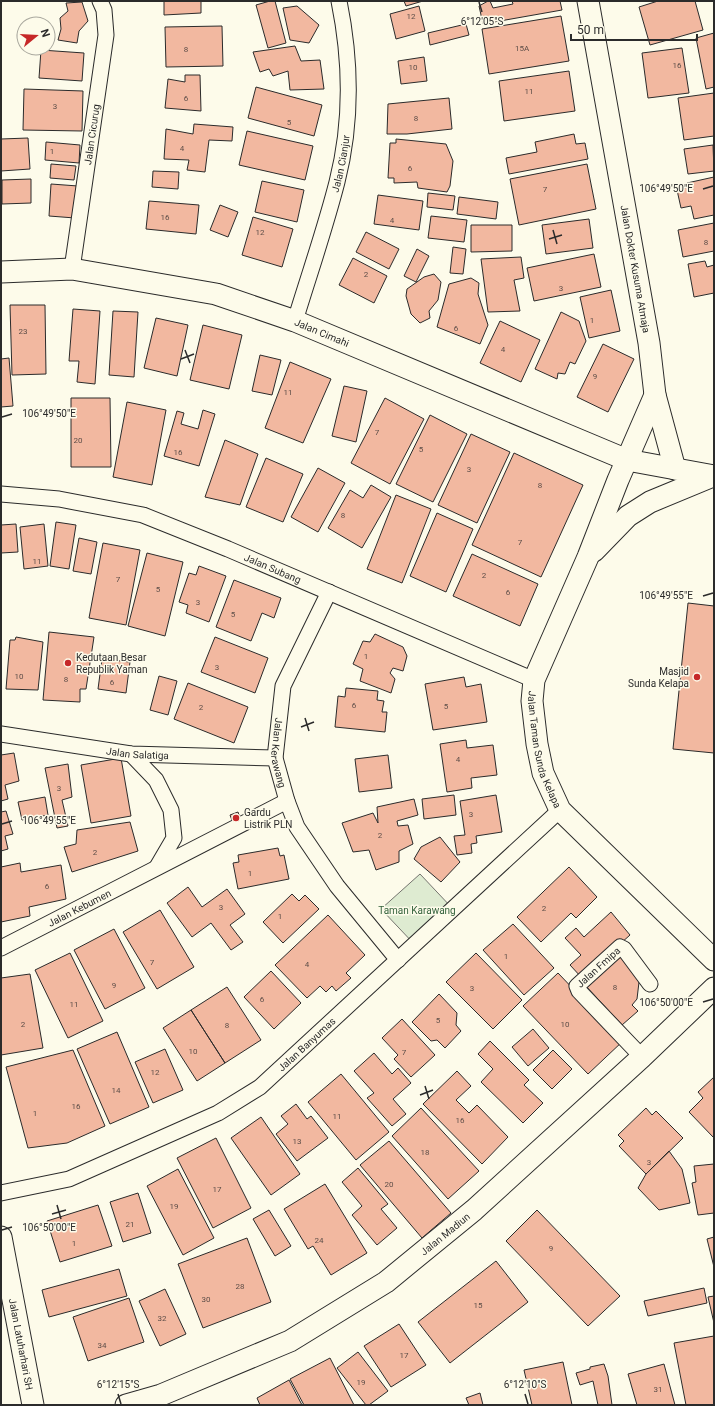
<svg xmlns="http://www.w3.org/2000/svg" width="715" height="1406" font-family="Roboto,sans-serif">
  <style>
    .green { fill: #deebd1; stroke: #74746e }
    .building { fill: #f2b8a0; stroke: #2b2b2b }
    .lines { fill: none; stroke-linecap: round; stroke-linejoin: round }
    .street-casing { stroke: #2b2b2b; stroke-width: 17 }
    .secondary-casing { stroke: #2b2b2b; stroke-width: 23 }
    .street { stroke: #fdfbea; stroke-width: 15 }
    .secondary { stroke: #fdfbea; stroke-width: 21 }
    .ticks { fill: none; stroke: #2b2b2b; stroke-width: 1.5 }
    .poi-dot { fill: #c62828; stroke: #fdfbea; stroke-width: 1.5 }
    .labels { text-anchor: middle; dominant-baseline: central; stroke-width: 3; stroke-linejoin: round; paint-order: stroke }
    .number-label { font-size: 8px; fill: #5d4e48 }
    .street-label { font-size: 10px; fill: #2b2b2b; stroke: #fdfbea }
    .poi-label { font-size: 10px; fill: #2b2b2b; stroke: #fdfbea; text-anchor: start }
    .park-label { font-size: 10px; fill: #34623c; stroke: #fdfbea }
    .ticks-label { font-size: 10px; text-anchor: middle; fill: #2b2b2b; stroke: #fdfbea; stroke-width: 3; stroke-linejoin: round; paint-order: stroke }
  </style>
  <rect width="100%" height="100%" fill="#fdfbea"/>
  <path class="green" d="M420 874 453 909 416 946 381 909Z"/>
  <path class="building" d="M164 1H201V13L164 15Z
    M270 1H275L286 43 268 48 256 5Z
    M404 1H423L406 6Z
    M488 1H490L493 8 513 4 512 1H560L562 10 483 24 479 6Z
    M658 1H695L703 30 650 45 639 7Z
    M82 2 88 21 79 31 77 43 58 40 61 29 60 18 68 11 66 3Z
    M297 6 319 25 309 43 290 40 283 8Z
    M419 6 425 31 396 39 390 14Z
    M561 16 569 61 489 74 482 29Z
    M466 24 469 35 430 45 428 33Z
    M222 26 223 66 166 67 165 27Z
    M714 33V87L706 89 696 38Z
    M295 46 301 61 320 60 324 89 290 90 288 71 273 76 269 69 260 72 253 52Z
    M682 48 689 93 648 98 642 53Z
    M41 50 84 53 82 81 39 78Z
    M424 57 427 81 401 84 398 61Z
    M569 71 575 111 504 121 499 81Z
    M185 75H200L201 111 165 108 168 79 185 82Z
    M256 87 322 105 314 136 248 118Z
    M24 89 83 91 82 131 23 130Z
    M714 93V136L684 140 678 98Z
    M449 98 452 129 407 134H387L388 104Z
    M194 124 233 127 232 141 209 140 205 172 187 170 189 160 164 159 166 129 193 134Z
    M247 131 313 146 305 180 239 165Z
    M574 134 576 144 585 143 588 159 509 174 506 158 537 152 535 142Z
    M28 138 30 169 1 171V139Z
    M396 139 446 144 453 161 450 186 447 192 418 188 417 182 394 183V178H388L390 143H396Z
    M46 142 80 145 79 163 45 160Z
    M713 145 714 171 688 174 684 149Z
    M51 164 76 166 74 180 50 178Z
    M587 164 596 209 519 225 510 179Z
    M153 171 179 172 178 189 152 187Z
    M714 177V215L694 219 691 206 681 208 677 190 688 187 687 183Z
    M31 179V203L2 204V180Z
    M262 181 304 190 297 222 255 212Z
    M51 184 78 186 75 218 49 216Z
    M428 193 455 196 453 210 427 207Z
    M378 195 423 201 419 230 374 224Z
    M459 197 498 202 496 219 457 214Z
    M149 201 199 205 196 234 146 229Z
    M220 205 238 212 228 237 210 230Z
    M431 216 467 220 464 242 428 238Z
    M253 217 293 229 282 267 242 255Z
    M589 219 593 248 546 254 542 225Z
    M714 223V251L683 257 678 230Z
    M471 225H512V251L471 252Z
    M366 232 399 249 389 269 356 252Z
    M453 247 466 249 463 274 450 273Z
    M417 249 429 256 416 282 404 276Z
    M594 254 601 287 534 301 527 268Z
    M521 257 524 278 514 280 520 311 488 312 481 259Z
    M353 258 387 276 374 303 339 285Z
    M705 261 707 267 714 265V293L694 297 688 264Z
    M434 274 441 282 438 300 429 311 430 318 420 323 411 314 406 296 407 289 424 277Z
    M471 278 479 283 478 294 488 325 480 344 437 327 449 284Z
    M611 290 620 331 589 338 580 297Z
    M10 305H45L46 374 12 375Z
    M73 309 100 311 95 384 77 382 79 361H69Z
    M113 311 138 312 134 377 109 375Z
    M561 312 579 321 586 341 575 364 570 362 565 374 558 373 557 379 535 369Z
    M156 318 188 325 177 376 144 368Z
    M500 321 540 340 521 382 480 363Z
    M203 325 242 335 229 389 190 380Z
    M603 344 634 359 608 412 577 397Z
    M260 355 281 360 272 395 252 391Z
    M9 358 13 406 1 407V359Z
    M290 362 331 379 303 443 265 428Z
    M344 386 367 391 356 442 332 436Z
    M71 398H110L111 467H71Z
    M385 398 424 419 390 484 351 463Z
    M127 402 166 410 152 485 113 477Z
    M203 410 215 414 199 466 164 456 177 411 184 413 181 424 198 429Z
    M430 415 467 434 433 502 396 484Z
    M471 434 510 452 477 523 438 505Z
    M225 440 258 454 240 505 205 497Z
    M514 453 583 485 541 577 472 545Z
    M266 458 303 474 283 522 246 507Z
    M318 468 345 483 318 532 291 517Z
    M371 485 391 497 362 548 328 528 350 490 363 498Z
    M396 495 431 509 402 583 367 569Z
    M437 513 473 529 446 592 410 576Z
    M56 522 76 525 69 569 50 566Z
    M16 524 18 552 1 553V525Z
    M44 524 48 566 24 569 20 527Z
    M79 538 97 542 91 574 73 571Z
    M103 543 140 550 126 625 89 618Z
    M147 553 183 562 165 636 128 626Z
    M472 554 538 584 520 626 453 596Z
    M199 566 226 576 209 622 186 613 188 605 179 602 189 573 196 575Z
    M234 580 281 598 274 618 262 613 251 641 216 627Z
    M688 603 714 606V753L673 749Z
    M49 632 94 637 86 689H80V702L43 700Z
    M375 634 403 647 407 656 403 671 393 668 390 673 395 679 391 693 360 681 363 669 353 664 363 641 370 642Z
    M16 637 43 642 38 690 6 689 10 640H15Z
    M215 637 268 658 255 693 201 672Z
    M102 659 130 662 126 693 98 689Z
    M159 676 177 681 168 715 150 710Z
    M464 677 466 687 481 684 487 722 433 730 425 684Z
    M188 683 248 707 234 743 174 719Z
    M346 688 378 691 377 700 384 701 382 712H387L385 732 335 727 338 696 345 697Z
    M466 740 467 748 493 745 497 775 471 778 472 788 447 792 440 744Z
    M14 753 19 781 5 785 8 799 1 801V755Z
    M388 755 392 788 359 792 355 759Z
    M121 758 131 816 91 823 81 765Z
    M68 764 72 797 62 800 68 826 57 828 45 768Z
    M454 795 456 815 424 819 422 799Z
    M496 795 502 832 476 836 477 843 471 844 472 853 457 855 454 836 465 835 460 801Z
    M45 797 48 815 22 820 18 802Z
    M414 799 418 815 397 821 398 826 408 825 413 844 399 851V862L376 870 369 850 353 852 342 823 373 813 378 823 377 807Z
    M6 811 13 834 5 836 8 849 1 851V812Z
    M238 812 241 821 233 823 230 815Z
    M130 822 138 851 72 872 64 847 76 844 77 830Z
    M440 837 460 862 441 882 414 859 421 847Z
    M278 848 280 856 284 855 289 879 238 889 233 863 239 862 238 855Z
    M20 863 21 872 61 865 66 899 29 907 30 916 1 922V867Z
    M569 867 597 897 576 918 571 913 541 942 517 917Z
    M188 887 202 907 227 889 245 914 230 925 243 942 231 950 211 923 192 937 167 903Z
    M292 894 299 901 305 895 319 909 283 943 263 922Z
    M160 910 194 967 157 989 123 932Z
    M611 912 630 935 582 978 570 965 581 955 565 938 576 928 584 937Z
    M328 915 365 955 346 973 351 978 336 991 332 986 326 992 320 986 307 998 275 965Z
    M513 924 554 968 524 995 483 950Z
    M114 929 145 988 105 1009 74 950Z
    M620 951 636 975 639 982 637 999 632 1005 638 1011 622 1025 585 985Z
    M70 953 103 1021 68 1038 35 970Z
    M476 953 522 1000 493 1029 446 982Z
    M271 971 301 1003 274 1029 244 997Z
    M558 973 623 1041 588 1074 523 1006Z
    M30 974 43 1048 1 1055V978Z
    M227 987 261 1040 225 1063 191 1010Z
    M439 994 457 1013 456 1025 461 1031 445 1048 437 1040 431 1041 412 1022Z
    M191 1010 225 1063 197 1081 163 1028Z
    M402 1019 435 1055 411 1077 394 1059 398 1055 382 1038Z
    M533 1029 549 1048 528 1066 512 1047Z
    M117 1032 149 1107 110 1124 77 1049Z
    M490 1041 529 1080 524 1085 543 1103 523 1123 481 1082 493 1069 478 1054Z
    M165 1049 183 1090 153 1103 135 1062Z
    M73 1050 105 1126 67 1143 28 1148 6 1067Z
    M553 1050 572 1069 552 1089 533 1070Z
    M374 1053 392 1074 398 1068 411 1083 393 1099 406 1114 392 1126 367 1098 374 1093 354 1071Z
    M457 1071 471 1086 456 1100 469 1113 477 1105 508 1137 482 1164 423 1104Z
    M341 1074 389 1132 356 1160 308 1102Z
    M714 1077V1138L689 1112 703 1098 698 1092Z
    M296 1104 307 1119 311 1116 328 1138 297 1161 276 1134 288 1124 281 1116Z
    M421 1108 479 1171 448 1199 392 1136Z
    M646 1108 652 1115 656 1111 683 1138 646 1174 619 1146 624 1141 618 1135Z
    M261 1117 300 1174 271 1195 231 1138Z
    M216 1138 251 1208 213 1228 177 1158Z
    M389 1141 451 1213 422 1238 360 1165Z
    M669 1151 682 1169 690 1203 659 1210 638 1188 646 1174Z
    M714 1164V1213L698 1215 692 1183 696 1182 694 1166Z
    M358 1168 388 1204 381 1209 397 1228 377 1245 352 1215 362 1206 342 1182Z
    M178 1169 214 1238 183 1255 147 1186Z
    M325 1184 367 1253 331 1275 313 1246 308 1249 284 1209Z
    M138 1193 151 1233 123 1242 110 1202Z
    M98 1205 112 1246 60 1262 47 1221Z
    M269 1210 291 1246 275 1256 253 1219Z
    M537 1210 620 1296 588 1326 506 1241Z
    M714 1237V1267L707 1239Z
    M247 1238 271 1302 203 1328 178 1264Z
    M496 1261 528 1302 450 1363 418 1322Z
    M119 1269 127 1296 49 1317 42 1290Z
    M704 1288 707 1303 648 1316 644 1301Z
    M165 1289 186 1334 160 1346 139 1301Z
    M714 1296V1323L708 1297Z
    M129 1298 144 1342 88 1361 73 1317Z
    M399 1324 426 1365 391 1387 364 1346Z
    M714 1336V1405H686L674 1343Z
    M358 1352 388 1391 369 1405H366L337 1368Z
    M330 1358 354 1405H304L290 1379Z
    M563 1362 572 1405H532L524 1370Z
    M604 1364 608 1376 612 1405H598L593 1381 580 1385 576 1373 590 1369V1367Z
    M664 1364 675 1405H637L628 1374Z
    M289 1380 302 1405H260L257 1398Z
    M480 1393 483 1405H469L466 1398Z"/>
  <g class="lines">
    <g class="street-casing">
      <g id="street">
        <path id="s1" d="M72 269 106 35 104 10 100 1"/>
        <path id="s2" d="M295 321C309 275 325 229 337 182 352 123 351 60 339 1"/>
        <path id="s3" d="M1 494 59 499 143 515 228 549 534 680"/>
        <path id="s4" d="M329 592 283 686 275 758 287 801 297 827 337 886 398 960"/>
        <path id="s5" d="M1 734 131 754 275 758"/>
        <path d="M131 754 156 780 171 810 174 838 157 867"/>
        <path id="s6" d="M1 948 287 801"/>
        <path id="s7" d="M642 1057 579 991 577 986 620 947 624 949 650 984"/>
        <path id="s8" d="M1 1193 69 1179 218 1113 260 1087 560 810"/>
      </g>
    </g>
    <g class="secondary-casing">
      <g id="secondary">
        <path id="s9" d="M588 1 649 343 655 395 675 469"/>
        <path id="s10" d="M1 272 72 269 216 294 295 321 627 460 714 476"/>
        <path id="s11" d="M655 395 618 480 588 557 534 680 532 701 537 744 543 773 560 810 714 960"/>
        <path d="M594 551 628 516 650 502 713 476"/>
        <path id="s12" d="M1 1237 33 1405"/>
        <path id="s13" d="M126 1405 161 1395 290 1341 386 1282 474 1210 642 1057 714 988"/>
      </g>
    </g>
    <use href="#street" class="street"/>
    <use href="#secondary" class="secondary"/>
  </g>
  <path class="ticks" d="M479 2 482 12M703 189 713 186M553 230 557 244M549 239 562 235M185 350 190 363M181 359 194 354M2 417 12 414M703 596 713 593M305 718 309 731M301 727 314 722M2 824 12 821M703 1002 713 999M425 1086 429 1099M420 1095 433 1090M57 1205 61 1219M52 1214 66 1210M2 1230 12 1227M118 1394 121 1404M525 1394 528 1404"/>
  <g class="poi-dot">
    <circle cx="68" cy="663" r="4"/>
    <circle cx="697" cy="677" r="4"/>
    <circle cx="236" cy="818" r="4"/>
  </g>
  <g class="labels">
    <g class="number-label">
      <text x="411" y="16">12</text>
      <text x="522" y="48">15A</text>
      <text x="186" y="49">8</text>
      <text x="677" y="65">16</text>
      <text x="413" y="67">10</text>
      <text x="529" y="91">11</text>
      <text x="186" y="98">6</text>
      <text x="55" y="106">3</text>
      <text x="416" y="118">8</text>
      <text x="289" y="122">5</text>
      <text x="182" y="148">4</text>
      <text x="52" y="151">1</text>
      <text x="410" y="168">6</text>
      <text x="545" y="189">7</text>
      <text x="165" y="217">16</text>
      <text x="392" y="220">4</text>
      <text x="260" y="232">12</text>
      <text x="706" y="242">8</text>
      <text x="366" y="274">2</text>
      <text x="561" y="288">3</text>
      <text x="592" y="320">1</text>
      <text x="456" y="328">6</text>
      <text x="23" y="331">23</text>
      <text x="503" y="349">4</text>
      <text x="595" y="376">9</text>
      <text x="288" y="392">11</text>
      <text x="377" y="432">7</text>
      <text x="78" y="440">20</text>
      <text x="421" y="449">5</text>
      <text x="178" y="452">16</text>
      <text x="469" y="469">3</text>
      <text x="540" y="485">8</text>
      <text x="343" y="515">8</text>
      <text x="520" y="542">7</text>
      <text x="37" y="561">11</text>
      <text x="484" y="575">2</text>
      <text x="118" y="579">7</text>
      <text x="158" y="589">5</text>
      <text x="508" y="592">6</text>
      <text x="198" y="602">3</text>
      <text x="233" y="614">5</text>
      <text x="366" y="656">1</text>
      <text x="217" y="667">3</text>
      <text x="19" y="676">10</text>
      <text x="66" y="679">8</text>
      <text x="112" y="682">6</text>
      <text x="354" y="705">6</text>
      <text x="446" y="706">5</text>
      <text x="201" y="707">2</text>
      <text x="458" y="759">4</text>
      <text x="59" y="788">3</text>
      <text x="471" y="814">3</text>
      <text x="380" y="835">2</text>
      <text x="95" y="852">2</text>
      <text x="250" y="873">1</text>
      <text x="47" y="886">6</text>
      <text x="221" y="907">3</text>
      <text x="544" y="908">2</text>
      <text x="280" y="916">1</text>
      <text x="506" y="956">1</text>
      <text x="152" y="962">7</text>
      <text x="307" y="964">4</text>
      <text x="114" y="985">9</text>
      <text x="615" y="987">8</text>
      <text x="472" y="988">3</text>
      <text x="262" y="999">6</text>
      <text x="74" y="1004">11</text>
      <text x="438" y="1020">5</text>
      <text x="23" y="1024">2</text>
      <text x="565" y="1024">10</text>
      <text x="227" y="1025">8</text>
      <text x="193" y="1051">10</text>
      <text x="404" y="1052">7</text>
      <text x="155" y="1072">12</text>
      <text x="116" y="1090">14</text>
      <text x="76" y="1106">16</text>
      <text x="35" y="1113">1</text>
      <text x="337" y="1116">11</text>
      <text x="460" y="1120">16</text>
      <text x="297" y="1141">13</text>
      <text x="425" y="1152">18</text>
      <text x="649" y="1162">3</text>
      <text x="389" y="1184">20</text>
      <text x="217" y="1189">17</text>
      <text x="174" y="1206">19</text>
      <text x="130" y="1224">21</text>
      <text x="319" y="1240">24</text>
      <text x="74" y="1243">1</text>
      <text x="551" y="1248">9</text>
      <text x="240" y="1286">28</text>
      <text x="206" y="1299">30</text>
      <text x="478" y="1305">15</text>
      <text x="162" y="1318">32</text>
      <text x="102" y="1345">34</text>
      <text x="404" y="1355">17</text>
      <text x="361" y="1382">19</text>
      <text x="658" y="1389">31</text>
    </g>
    <g class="street-label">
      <text stroke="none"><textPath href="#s1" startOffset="136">Jalan Cicurug</textPath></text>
      <text stroke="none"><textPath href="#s2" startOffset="164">Jalan Cianjur</textPath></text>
      <text stroke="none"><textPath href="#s9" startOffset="272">Jalan Dokter Kusuma Atmaja</textPath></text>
      <text stroke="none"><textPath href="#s10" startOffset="330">Jalan Cimahi</textPath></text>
      <text stroke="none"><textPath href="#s3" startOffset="284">Jalan Subang</textPath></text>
      <text stroke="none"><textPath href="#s11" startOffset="381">Jalan Taman Sunda Kelapa</textPath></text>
      <text stroke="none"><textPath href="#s5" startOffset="138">Jalan Salatiga</textPath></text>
      <text stroke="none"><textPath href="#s4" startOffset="172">Jalan Kerawang</textPath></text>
      <text stroke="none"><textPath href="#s6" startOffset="88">Jalan Kebumen</textPath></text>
      <text stroke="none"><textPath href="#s7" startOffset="125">Jalan Fmipa</textPath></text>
      <text stroke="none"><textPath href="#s8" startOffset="345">Jalan Banyumas</textPath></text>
      <text stroke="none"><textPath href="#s13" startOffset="365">Jalan Madiun</textPath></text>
      <text stroke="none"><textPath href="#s12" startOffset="109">Jalan Latuharhari SH</textPath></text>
    </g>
    <g class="poi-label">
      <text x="76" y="657">Kedutaan Besar<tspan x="76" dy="12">Republik Yaman</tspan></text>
      <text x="689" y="671" text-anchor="end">Masjid<tspan x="689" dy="12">Sunda Kelapa</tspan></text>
      <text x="244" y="812">Gardu<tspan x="244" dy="12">Listrik PLN</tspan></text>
    </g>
    <g class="park-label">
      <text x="417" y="910">Taman Karawang</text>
    </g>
  </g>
  <g class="ticks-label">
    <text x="482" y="25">6°12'05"S</text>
    <text x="666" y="192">106°49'50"E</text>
    <text x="49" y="417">106°49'50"E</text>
    <text x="666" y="599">106°49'55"E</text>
    <text x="49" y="824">106°49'55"E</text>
    <text x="666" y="1006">106°50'00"E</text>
    <text x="49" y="1231">106°50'00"E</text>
    <text x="118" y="1388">6°12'15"S</text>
    <text x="525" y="1388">6°12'10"S</text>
  </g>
  <rect width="715" height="1406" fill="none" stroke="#2b2b2b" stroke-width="4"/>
  <g transform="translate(36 36) rotate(72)"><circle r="19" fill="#fdfbea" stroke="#a9a89e"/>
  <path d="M0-3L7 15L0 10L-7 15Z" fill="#c62828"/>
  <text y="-6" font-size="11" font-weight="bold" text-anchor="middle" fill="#2b2b2b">N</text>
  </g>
  <path d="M571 34v6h126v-6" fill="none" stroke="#2b2b2b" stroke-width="2"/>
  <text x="577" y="34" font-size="12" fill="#2b2b2b" stroke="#fdfbea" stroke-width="3" paint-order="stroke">50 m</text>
</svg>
